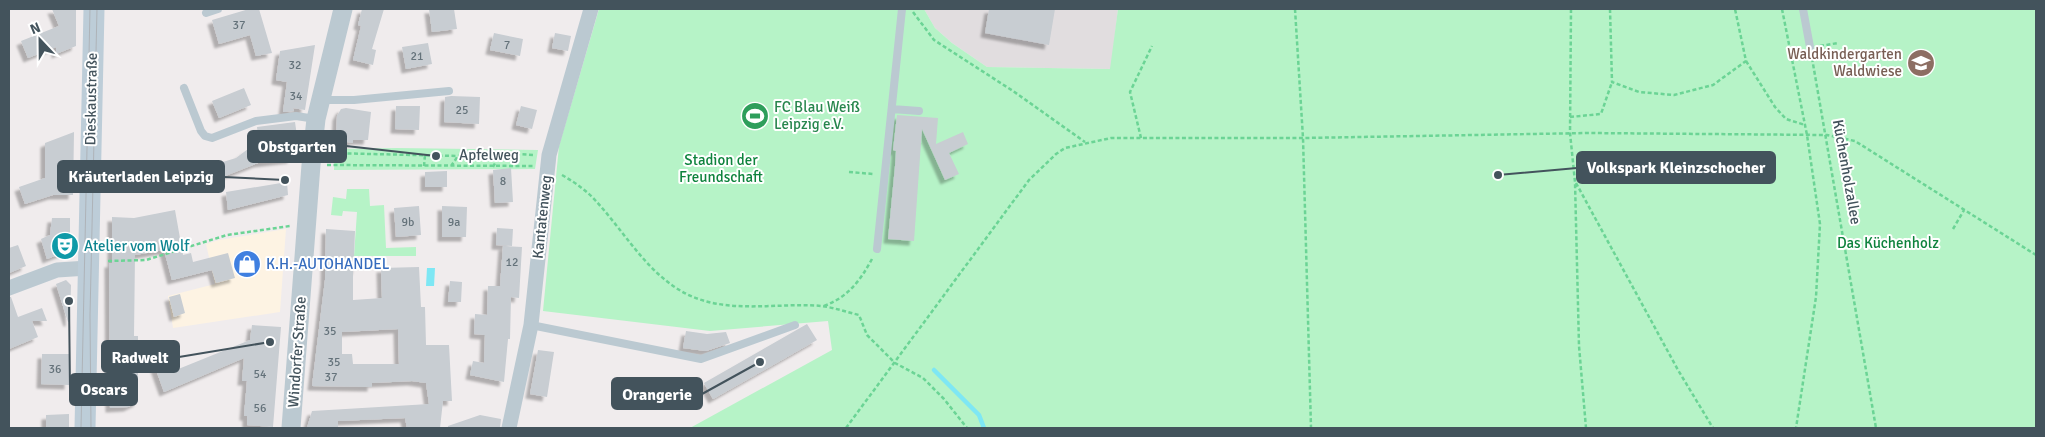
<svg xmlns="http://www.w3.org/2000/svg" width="2045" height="437" font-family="Signika,sans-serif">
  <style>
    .commercial { fill: #fdf3e3 }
    .education { fill: #e1dddf }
    .green { fill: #b6f3c7 }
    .water { fill: #7ee7f4 }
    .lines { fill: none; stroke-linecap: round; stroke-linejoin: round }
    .stream { stroke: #7ee7f4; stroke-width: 4.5 }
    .building { fill: #c8cdd2; fill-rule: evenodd; filter: url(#shadow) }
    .path { stroke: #6bd495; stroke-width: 2.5; stroke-dasharray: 4 2.5; stroke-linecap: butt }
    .service { stroke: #bbc9d1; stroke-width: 8 }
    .minor { stroke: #bbc9d1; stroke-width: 15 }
    .tertiary { stroke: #bbc9d1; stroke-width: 19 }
    .secondary { stroke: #bdcdd8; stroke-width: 21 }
    .tram { stroke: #aeb3b8; stroke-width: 1 }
    .labels { text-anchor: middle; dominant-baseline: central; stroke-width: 4; stroke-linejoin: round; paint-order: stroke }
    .number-label { font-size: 12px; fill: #64727a }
    .education-label { font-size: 15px; fill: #785e54; stroke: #fff; text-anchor: end }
    .street-label { font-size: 15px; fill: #43535c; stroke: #fff }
    .leisure-label { font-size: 15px; fill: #27864d; stroke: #fff; text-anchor: start }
    .park-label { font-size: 15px; fill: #0e833d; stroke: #fff }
    .culture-label { font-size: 15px; fill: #0d838f; stroke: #fff; text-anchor: start }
    .shop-label { font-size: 15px; fill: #366cbe; stroke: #fff; text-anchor: start }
    .leader { fill: none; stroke: #43535c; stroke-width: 2 }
    .callout-dot { fill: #43535c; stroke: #fff; stroke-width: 2 }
    .callout { fill: #43535c; stroke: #43535c; stroke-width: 2 }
    .callout-label { font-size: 16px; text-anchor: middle; font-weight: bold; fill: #fff }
  </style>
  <defs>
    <filter id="shadow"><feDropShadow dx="-4.5" dy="4.5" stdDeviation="1" flood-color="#0004"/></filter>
  </defs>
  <rect width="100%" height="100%" fill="#f0eced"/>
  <path class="commercial" d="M286 229 280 312 173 328 168 296 215 284 206 244 219 240Z"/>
  <path class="education" d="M924 9H1118L1111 69 987 67 952 43 935 28Z"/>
  <path class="green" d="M599 9H924L935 28 952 43 987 67 1110 69 1118 9H2036V428H690L832 350 828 321 710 331 543 311 559 146Z
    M397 148 538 150 535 169 334 170 335 149Z
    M347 189H369L370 206 384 205 386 248 416 247V256H354L357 212 343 211 342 216 331 215 333 197 346 199Z"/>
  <path class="water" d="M427 268H435L434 286H426Z"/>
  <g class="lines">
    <path class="stream" d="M934 370 979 415 984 428"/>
  </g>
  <path class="building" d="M52 9H76V46L56 54V47L28 58 21 41 59 26Z
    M249 9H259L272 53 256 56 250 35 219 44 212 20Z
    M362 9H384L372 49 376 50 373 65 353 60 361 26 358 25Z
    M429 9H454L457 29 432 32Z
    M989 9H1055L1049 45 985 33Z
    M494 33 523 39 520 56 490 50Z
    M555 33 571 36 568 51 552 48Z
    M428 43 432 64 406 69 402 47Z
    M315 45 305 110 293 108 294 111 283 112 287 82 276 80 280 51Z
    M244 88 251 105 219 118 212 101Z
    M451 96 480 97 479 124 444 122 445 97Z
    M396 106H420L419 130 395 129Z
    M521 106 537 110 532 129 516 125Z
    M346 108 371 112 368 140H353V143L336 140 337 116 341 109Z
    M897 115 938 118 936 144 963 132 968 144 949 153 959 174 945 180 922 129 914 241 888 239 895 166 896 151 893 150Z
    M295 122 297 136 291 137 292 159 258 163 215 180 213 165 236 158 248 149 259 148 257 127Z
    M74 132 73 195H53L25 204 19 187 45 178V143Z
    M511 168 513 202 495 203 493 170Z
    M447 171V187H425V172Z
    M287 182 288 195 228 210 226 192Z
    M419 206 421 235 396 237 394 208Z
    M442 206 467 207 466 237H442Z
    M175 210 183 255 191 253 193 262 228 253 235 278 216 283 212 270 172 280 164 250 135 255 134 336H138V402L128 407 110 408 109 263H112V217L134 218Z
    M52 218H70V250L47 259 41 239 50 235Z
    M497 228 513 229 512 246 496 245Z
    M326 229 355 231 354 256H357V270H353V300L382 298 381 268 419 267 421 307H425L426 345H449L452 401H443L440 428H407L405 418 338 421V428H307L312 411 429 404 426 383 412 381 372 383V387L312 386 325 280ZM398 329 399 364H353L352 354H342V332Z
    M18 245 26 266 9 273V248Z
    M503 246 522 247 519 298 511 297 510 339H508L504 382 470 375 473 361 484 363 485 335 474 334 475 314 487 315 488 286H500Z
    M66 280 71 285 70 322H68L56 284Z
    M450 281 462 282 461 302H448Z
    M180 294 185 313 174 317 169 297Z
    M9 297H11L18 317 42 308 47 321H32L38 337 9 349Z
    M807 324 817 340 713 399 704 383Z
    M252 325 281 327 273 427 247 425V416H244L247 381H242L244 358 164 392 150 353 164 348 171 372 250 340Z
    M686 331 707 334 726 332 730 343 706 351 683 348Z
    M538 350 554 352 547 397 530 394Z
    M42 354H69V385L41 384Z
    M69 414V428H46V415Z
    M480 415 501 419 500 428H448V426Z"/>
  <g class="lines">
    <path class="path" d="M1295 9 1303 138 1311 428
      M1571 9 1570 133 1575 182 1579 346 1586 428
      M1610 9 1612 82 1639 92 1674 95 1713 85 1746 61 1735 9
      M1782 9 1807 135 1820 224 1816 297 1796 428
      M913 12 934 40 1013 91 1085 142
      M1820 46 1838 43
      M1812 58 1876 428
      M1746 61 1775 107 1786 119 1805 125
      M1570 117 1601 114 1612 82
      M1141 138 1130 92 1152 46
      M328 153 458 156 477 152 535 155
      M327 165 534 166
      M424 166 425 155
      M451 166 458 156
      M493 167 500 154
      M849 172 873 174
      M562 175C574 182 586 190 595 200 623 230 645 270 681 291 724 316 776 302 822 306 835 308 847 312 859 315L867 335 895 363 923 378 944 399 967 428
      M1576 183 1678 370 1713 428
      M1953 229 1964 210
      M108 261 146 260 227 235 290 226
      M824 306C848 297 860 281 872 259
      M846 428 1029 180 1056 154 1065 148 1111 138H1303L1588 133 1827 135 1855 141 2036 255"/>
    <path class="service" d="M1803 9 1810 47
      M206 13 218 9
      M184 88 201 131 205 136 212 138 256 121 296 116 316 119
      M322 100H354L449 91
      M892 109 919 111
      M877 249 902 9
      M531 325 701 359 795 325"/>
    <path class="minor" d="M9 288 57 270 88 268
      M509 428 531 325 549 155 591 9"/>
    <path class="tertiary" d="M291 428 311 165 316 119 343 9"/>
    <path class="secondary" d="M85 428 94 9"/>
    <path class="tram" d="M81 428 90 9
      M91 428 90 315 97 9"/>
  </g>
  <defs>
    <g id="school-disc" transform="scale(1.4375)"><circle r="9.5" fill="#8d6e63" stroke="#fff"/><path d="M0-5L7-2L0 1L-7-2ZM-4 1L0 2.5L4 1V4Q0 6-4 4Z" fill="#fff"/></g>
    <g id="stadium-disc" transform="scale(1.4375)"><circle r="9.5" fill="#2e9e5b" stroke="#fff"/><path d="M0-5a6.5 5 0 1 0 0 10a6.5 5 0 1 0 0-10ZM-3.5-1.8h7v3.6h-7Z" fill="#fff"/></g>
    <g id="theatre-disc" transform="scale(1.4375)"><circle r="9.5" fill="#0f9aa8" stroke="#fff"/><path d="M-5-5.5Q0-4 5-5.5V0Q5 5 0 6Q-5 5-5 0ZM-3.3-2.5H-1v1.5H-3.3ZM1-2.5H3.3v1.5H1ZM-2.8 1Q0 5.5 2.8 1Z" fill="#fff"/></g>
    <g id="shop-disc" transform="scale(1.4375)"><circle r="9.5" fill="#3f7fe0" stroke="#fff"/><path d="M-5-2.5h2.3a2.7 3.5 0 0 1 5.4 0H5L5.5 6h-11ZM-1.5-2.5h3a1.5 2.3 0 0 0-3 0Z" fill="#fff"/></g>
  </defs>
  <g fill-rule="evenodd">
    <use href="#school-disc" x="1921" y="63"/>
    <use href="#stadium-disc" x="755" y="116"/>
    <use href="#theatre-disc" x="65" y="246"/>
    <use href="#shop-disc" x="247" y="264"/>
  </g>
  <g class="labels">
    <g class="number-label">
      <text x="239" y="25">37</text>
      <text x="507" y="45">7</text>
      <text x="417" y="56">21</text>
      <text x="295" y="65">32</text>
      <text x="296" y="96">34</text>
      <text x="462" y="110">25</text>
      <text x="503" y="181">8</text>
      <text x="408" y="222">9b</text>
      <text x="454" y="222">9a</text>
      <text x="512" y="262">12</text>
      <text x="330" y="331">35</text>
      <text x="334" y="362">35</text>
      <text x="55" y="369">36</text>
      <text x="260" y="374">54</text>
      <text x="331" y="377">37</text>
      <text x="260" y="408">56</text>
    </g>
    <g class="education-label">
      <text x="1902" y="54">Waldkindergarten<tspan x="1902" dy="17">Waldwiese</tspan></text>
    </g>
    <g class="street-label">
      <text transform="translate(91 99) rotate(-89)">Dieskaustraße</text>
      <text x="489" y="155">Apfelweg</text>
      <text transform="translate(1847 172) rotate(80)">Küchenholzallee</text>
      <text transform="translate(542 217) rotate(-84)">Kantatenweg</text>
      <text transform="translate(297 352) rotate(-86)">Windorfer Straße</text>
    </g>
    <g class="leisure-label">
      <text x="774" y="107">FC Blau Weiß<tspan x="774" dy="17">Leipzig e.V.</tspan></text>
    </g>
    <g class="park-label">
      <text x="721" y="160">Stadion der<tspan x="721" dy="17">Freundschaft</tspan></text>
      <text x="1888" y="243">Das Küchenholz</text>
    </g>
    <g class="culture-label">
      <text x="84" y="246">Atelier vom Wolf</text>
    </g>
    <g class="shop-label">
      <text x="266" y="264">K.H.-AUTOHANDEL</text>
    </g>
  </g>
  <path class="leader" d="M436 156L346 146M1498 175L1577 168M285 180L224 177M270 342L179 357M69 301L70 389M760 362L702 394"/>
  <g class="callout-dot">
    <circle cx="436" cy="156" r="5"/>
    <circle cx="1498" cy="175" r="5"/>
    <circle cx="285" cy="180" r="5"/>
    <circle cx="270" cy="342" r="5"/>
    <circle cx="69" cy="301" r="5"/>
    <circle cx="760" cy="362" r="5"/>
  </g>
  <g class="callout">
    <rect x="248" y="131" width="98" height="31" rx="5"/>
    <rect x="1577" y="152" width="198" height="31" rx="5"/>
    <rect x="58" y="161" width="166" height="31" rx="5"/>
    <rect x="102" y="341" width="77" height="31" rx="5"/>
    <rect x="70" y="374" width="67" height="31" rx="5"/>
    <rect x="612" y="378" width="90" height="31" rx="5"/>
  </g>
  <g class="callout-label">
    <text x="297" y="152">Obstgarten</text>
    <text x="1676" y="173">Volkspark Kleinzschocher</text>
    <text x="141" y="182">Kräuterladen Leipzig</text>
    <text x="140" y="363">Radwelt</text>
    <text x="104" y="395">Oscars</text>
    <text x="657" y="400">Orangerie</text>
  </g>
  <rect width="2045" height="437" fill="none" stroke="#43535c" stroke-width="20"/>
  <g transform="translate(40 40) rotate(338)" stroke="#ffffff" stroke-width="4" paint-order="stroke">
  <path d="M0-4L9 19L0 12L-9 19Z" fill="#43535c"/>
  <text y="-8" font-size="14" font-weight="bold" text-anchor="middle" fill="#43535c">N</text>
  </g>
</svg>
